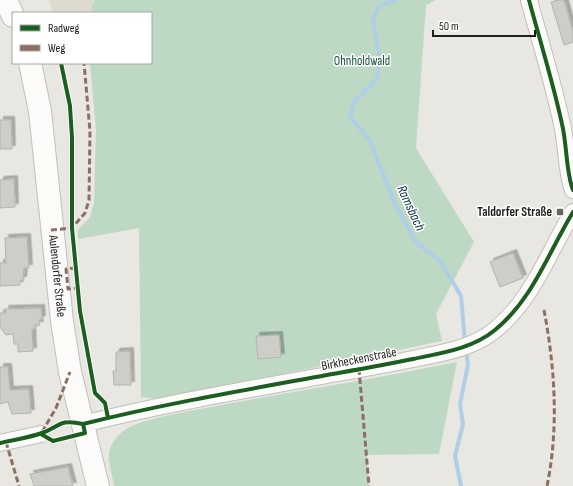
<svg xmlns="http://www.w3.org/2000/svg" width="573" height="486" font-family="'Sofia Sans Condensed',sans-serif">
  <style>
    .built { fill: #dddbce }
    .green { fill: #bdd9c4 }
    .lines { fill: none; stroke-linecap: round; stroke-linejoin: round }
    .stream { stroke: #afcfe8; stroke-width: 4 }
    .building { fill: #cecdc8; stroke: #b4b3ae; filter: url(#shadow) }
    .minor-casing { stroke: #c0bfba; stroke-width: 18 }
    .secondary-casing { stroke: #c0bfba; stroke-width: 24 }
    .minor { stroke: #fcfbfa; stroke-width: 16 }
    .secondary { stroke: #fcfbfa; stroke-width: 22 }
    .quiet { stroke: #8d6e63; stroke-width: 3; stroke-dasharray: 6 3; stroke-linecap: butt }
    .cycleway-casing { stroke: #fff; stroke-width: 6 }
    .cycleway { stroke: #1b5e20; stroke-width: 4 }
    .poi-dot { fill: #656460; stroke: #fff; stroke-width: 1.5 }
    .labels { text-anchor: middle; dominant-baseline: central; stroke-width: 3; stroke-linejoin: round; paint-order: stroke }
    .park-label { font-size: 13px; fill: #125233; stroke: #fff }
    .poi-label { font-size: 13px; font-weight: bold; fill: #1f1e1a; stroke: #fff; text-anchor: end }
    .street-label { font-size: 13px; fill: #1f1e1a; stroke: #fff }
    .water-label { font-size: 14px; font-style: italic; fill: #062c45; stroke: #fff }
  </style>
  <defs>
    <filter id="shadow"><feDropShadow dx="3.5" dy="-3.5" stdDeviation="0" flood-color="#0004"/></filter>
  </defs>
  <rect width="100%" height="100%" fill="#e8e7e1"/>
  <path class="built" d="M49 0H95L91 8 92 13H53Z"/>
  <path class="green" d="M95 0H436L426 5 416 148 474 242 436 314 442 341 163 399 141 397 139 228 78 239V230L90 217 94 203 96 130 90 63H151V13H92L91 8Z
    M457 362 439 454 367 455 369 486H114C111 465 101 451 121 433 134 420 177 414 195 410 282 393 370 380 457 362Z"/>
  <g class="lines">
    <path class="stream" d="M395 0 379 6 373 21 380 60 377 79 354 102 350 117 369 139 396 206 415 241 441 262 461 296 465 342
      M461 486 455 456 463 424 460 404 468 365 466 350"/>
  </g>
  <path class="building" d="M559 0H564L573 32V42L564 45 551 2Z
    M0 120H11L12 149H0Z
    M14 179 15 207 0 208V180Z
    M27 237 29 268H24L23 280H20V285L0 286V263H6L5 238Z
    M513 253 523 278 500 287 490 262Z
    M41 308 42 319 39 320 40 325H35V329H32L33 351 18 352V344H14L13 334 6 335 0 327V313H6L5 309Z
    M279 335 281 357 258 359 256 336Z
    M130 351 131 385H114L113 371H116V352Z
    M0 367H8L10 390 29 389 31 413 12 414 8 402 0 404Z
    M68 467 73 486H34L30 474Z"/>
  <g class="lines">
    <g class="minor-casing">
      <path id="minor" d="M529 0C540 41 553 82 562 124 567 144 566 173 573 190
        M83 424C163 404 245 390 327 375 355 370 384 365 413 359 441 353 472 349 495 330 533 299 548 253 573 212
        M0 443 41 434"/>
    </g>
    <g class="secondary-casing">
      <g id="secondary">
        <path d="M6 0 13 16"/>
        <path id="s1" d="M30 63 40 111 62 321 70 372 98 486"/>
      </g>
    </g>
    <use href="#minor" class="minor"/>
    <use href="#secondary" class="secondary"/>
    <path class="quiet" d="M51 230 72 228 85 213 89 200 90 131 84 63
      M76 268 66 269 68 289 78 288
      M544 310C555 368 559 428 547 486
      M359 369 369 486
      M42 432 56 408 70 372
      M6 442 19 486"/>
    <g class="cycleway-casing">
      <path id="cycleway" d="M529 0C540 41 553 82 562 124 567 144 566 173 573 190
        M61 63 70 106 72 138V228L80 311 95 393 105 403 108 418
        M41 434 53 441 85 433 83 424
        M0 443C13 440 27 438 39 434 60 428 57 418 83 424 163 404 245 390 327 375 355 370 384 365 413 359 441 353 472 349 495 330 533 299 548 253 573 212"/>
    </g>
    <use href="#cycleway" class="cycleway"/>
  </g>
  <rect class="poi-dot" x="556" y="208" width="8" height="8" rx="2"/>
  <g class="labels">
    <g class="park-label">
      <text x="362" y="61">Ohnholdwald</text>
    </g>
    <g class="poi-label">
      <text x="552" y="212">Taldorfer Straße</text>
    </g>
    <g class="street-label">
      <text stroke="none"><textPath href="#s1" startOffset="215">Aulendorfer Straße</textPath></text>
      <text transform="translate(359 359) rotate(-11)">Birkheckenstraße</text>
    </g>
    <g class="water-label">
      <text transform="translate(411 208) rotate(65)">Ramsbach</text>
    </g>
  </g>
  <rect x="12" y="12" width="140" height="52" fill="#ffffff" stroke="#a5a5a3"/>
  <rect x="20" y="25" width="20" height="6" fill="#1b5e20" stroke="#a5a5a3"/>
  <text x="48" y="32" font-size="12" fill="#1f1e1a">Radweg</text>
  <rect x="20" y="45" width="20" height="6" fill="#8d6e63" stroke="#a5a5a3"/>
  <text x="48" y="52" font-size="12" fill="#1f1e1a">Weg</text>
  <path d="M433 30v6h102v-6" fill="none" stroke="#1f1e1a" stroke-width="2"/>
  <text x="439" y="30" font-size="12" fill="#1f1e1a" stroke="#ffffff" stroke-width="3" paint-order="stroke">50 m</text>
</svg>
